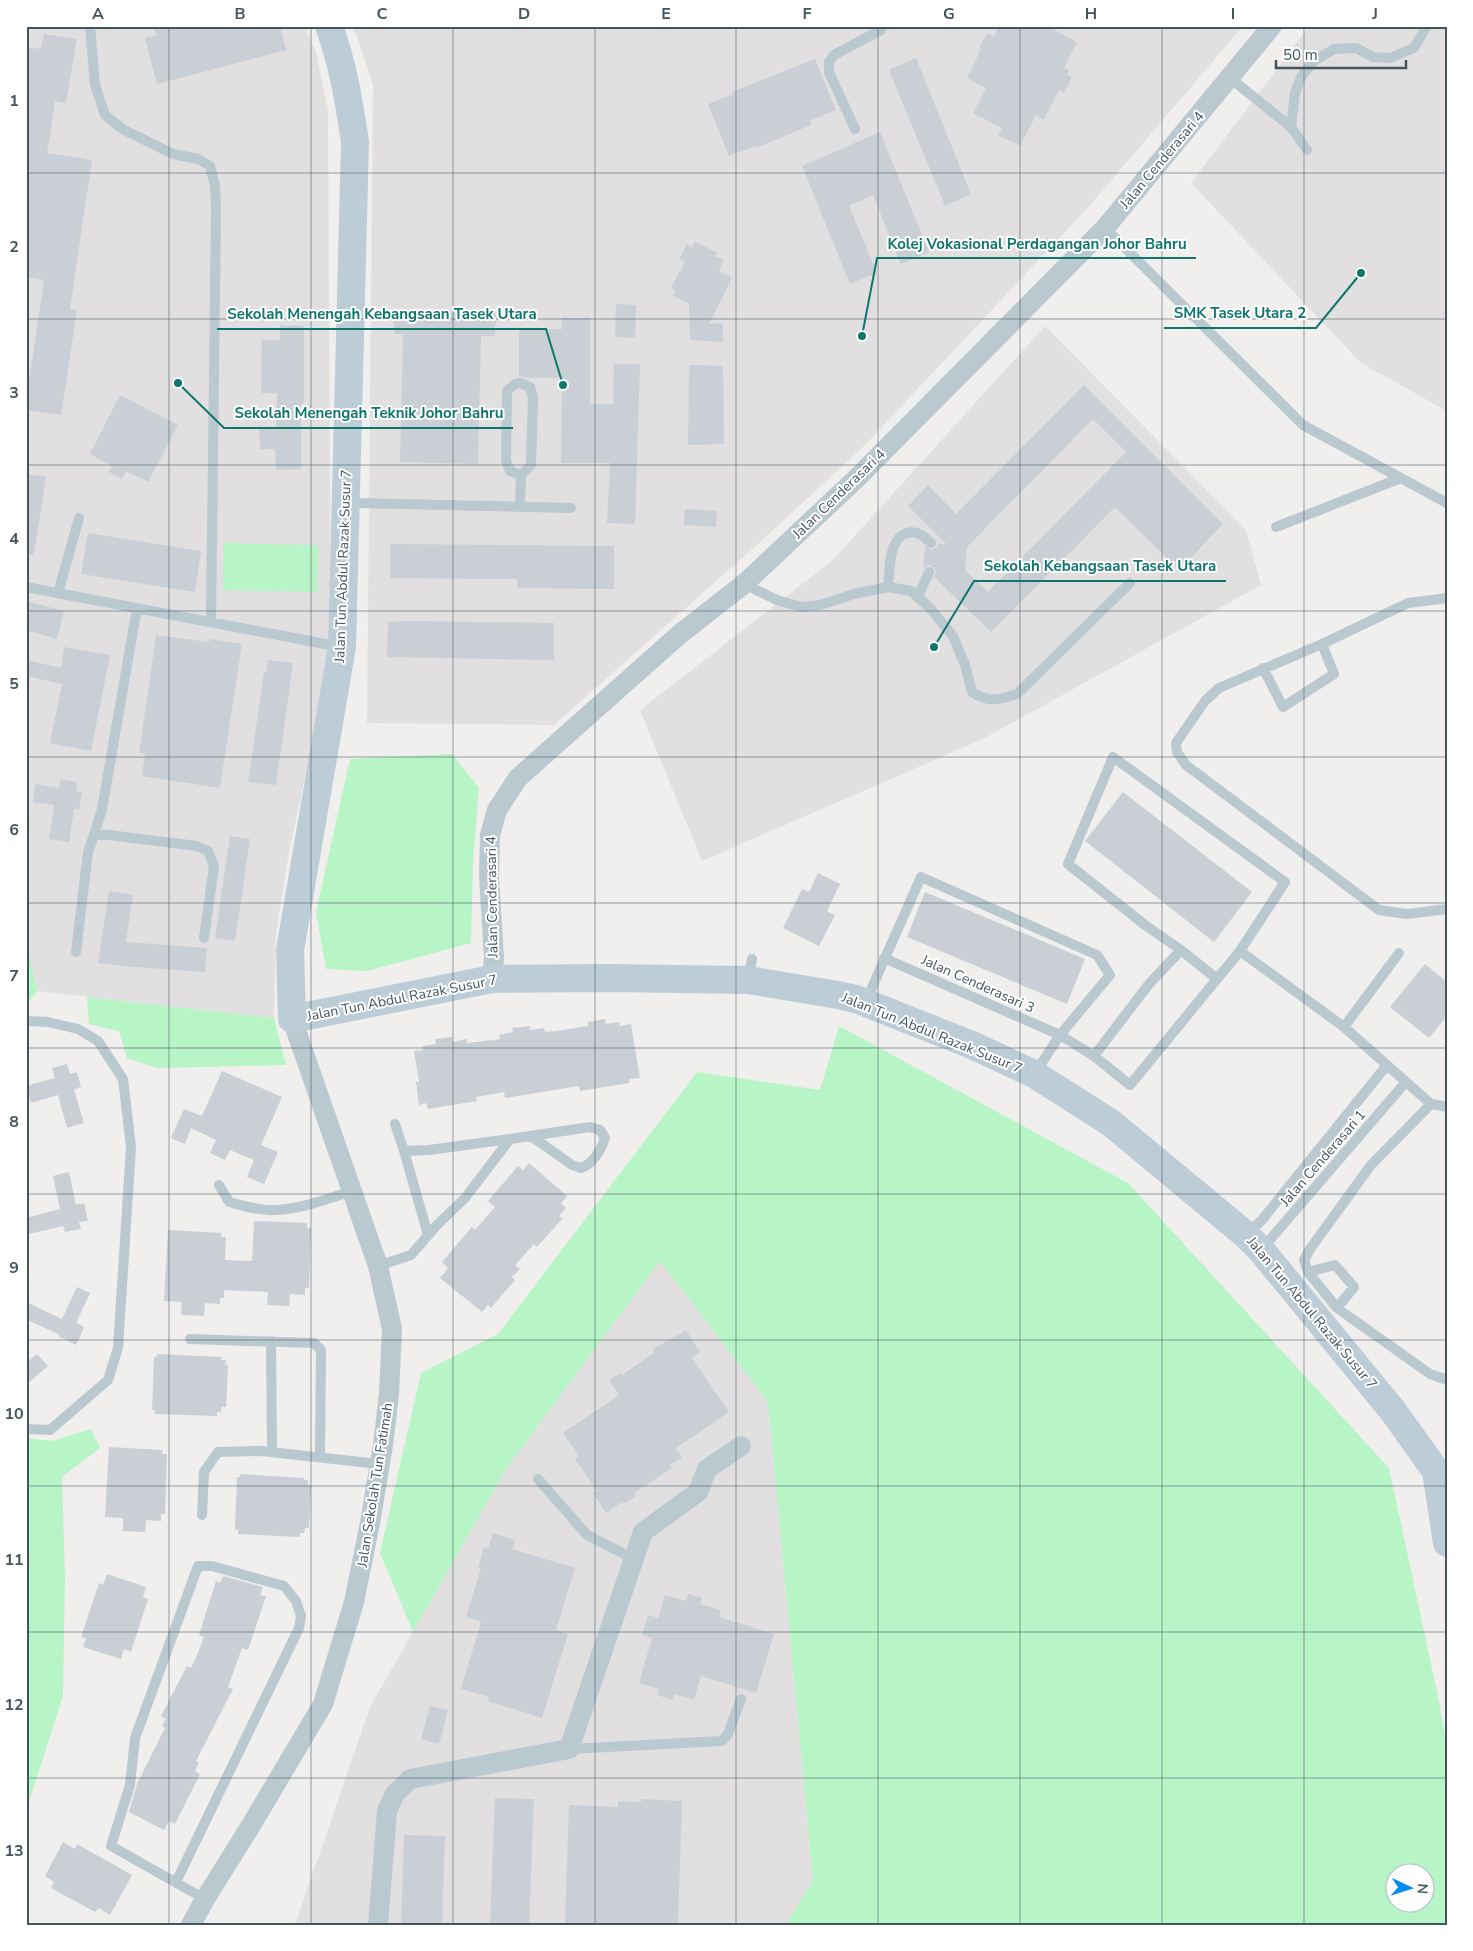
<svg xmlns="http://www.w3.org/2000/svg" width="1473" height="1951" font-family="'Nunito Sans',sans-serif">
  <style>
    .education { fill: #e2dfe0 }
    .green { fill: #b7f4c6; fill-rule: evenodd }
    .building { fill: #c9cfd4; fill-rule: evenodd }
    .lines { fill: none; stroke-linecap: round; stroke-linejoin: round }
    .lane { stroke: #bac8cf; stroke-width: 10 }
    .street { stroke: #bac8cf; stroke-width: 20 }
    .secondary { stroke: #bccdd8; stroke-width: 28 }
    .grid { fill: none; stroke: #44555e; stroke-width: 1; stroke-opacity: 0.55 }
    .labels { text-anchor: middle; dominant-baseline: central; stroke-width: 4; stroke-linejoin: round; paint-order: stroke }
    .street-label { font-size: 14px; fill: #44555e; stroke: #fff }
    .leader { fill: none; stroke: #0f766e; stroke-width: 2 }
    .callout-dot { fill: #0f766e; stroke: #fff; stroke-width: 2 }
    .callout-label { font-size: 15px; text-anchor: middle; font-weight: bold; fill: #0f766e; stroke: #fff; stroke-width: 4; stroke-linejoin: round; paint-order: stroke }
    .neatline { fill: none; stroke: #44555e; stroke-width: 2 }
    .grid-label { font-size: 16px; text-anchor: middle; font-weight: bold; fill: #44555e }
  </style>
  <rect width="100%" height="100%" fill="#f1eeee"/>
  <path class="education" d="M26 26H304L316 52 328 111 331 656 289 852 276 932 274 1018 37 991 26 938Z
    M353 26H1243L1092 203 865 445 759 543 554 725 367 723 373 85Z
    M1309 26H1447V411L1361 363 1191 183Z
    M1045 326 1246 530 1261 585 983 739 702 861 640 710 832 561Z
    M660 1261 768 1402 813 1880 786 1925H295L370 1707 506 1469Z"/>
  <path class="green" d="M224 543 318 545 317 592 223 590Z
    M452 754 479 788 473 863 471 943 367 971 326 969 316 912 350 759Z
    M26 938 37 991 26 1005Z
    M87 997 274 1018 286 1065 157 1068 127 1058 119 1031 89 1024Z
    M839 1026 1128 1183 1389 1468 1438 1697 1447 1745V1925H786L813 1880 768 1402 660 1261 506 1469 413 1632 380 1553 421 1373 498 1334 697 1072 820 1090ZM1396 1874H1426V1904H1396Z
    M91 1429 100 1448 62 1477 65 1576 63 1696 29 1802 26 1817V1438L52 1441Z"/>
  <path class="building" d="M154 26H280L286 50 157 84 145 38 156 35Z
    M999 26H1047L1077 42 1064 68 1069 70 1067 74 1072 77 1064 93 1059 90 1044 120 1036 115 1020 146 998 135 1002 128 973 113 986 88 967 78 981 49 979 48 987 33 994 36Z
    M44 34 77 39 66 103 55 101 47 153 92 160 70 309 77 310 61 415 26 410V375L30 376 44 280 26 277V47L41 49Z
    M916 58 971 194 945 206 889 70Z
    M815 59 836 110 809 121 811 125 756 148 755 146 729 156 708 104 733 94 732 92Z
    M880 132 929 252 901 264 873 195 849 206 877 273 850 284 802 166Z
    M695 241 717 253 715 256 724 260 719 271 732 278 709 324 723 323V342L690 340 689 304 674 296 675 290 671 288 685 262 679 259 687 244 692 248Z
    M616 304 636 305 635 338 615 337Z
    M394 310 496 312 495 336H481L478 464 400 462 403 334H394Z
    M562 318H590V404H613L614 364H640L635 524 607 523 610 463H561L562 378H527L519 376V329H562Z
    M280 325 304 326V403H301V469L276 470 275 449H260L259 427H276L277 393H261L262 340H280Z
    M689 365 723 366 724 444 688 445Z
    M1084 385 1223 524 1179 570 1115 507 991 632 934 577 936 572 934 568 929 565 923 568 925 546 932 550 936 547 938 544H946L908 506 928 485 956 514ZM1093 419 1126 452 988 592 965 570 967 547Z
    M120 395 178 425 148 482 126 471 122 479 109 472 112 466 90 454Z
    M26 474 46 477 34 555 26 554Z
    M685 509 717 511 716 527 684 525Z
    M88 533 201 551 195 592 81 574Z
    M390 544 614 546V589L517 588V579L390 578Z
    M26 601 64 611 57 639 26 630Z
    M410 621 554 623V660L387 657 388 622Z
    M156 635 209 642V639L242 644 220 788 142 776 145 753H139Z
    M64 647 110 655 91 751 50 743 62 684 26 676V660L61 668Z
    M268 660 293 663 276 785 248 782 264 672 266 673Z
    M60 779 77 782 76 791 82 792 79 809H74L69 842 49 839 54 805 33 802 35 784 59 788Z
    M1123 792 1252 892 1214 942 1085 841Z
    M230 836 250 839 235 941 215 938Z
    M818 873 840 884 827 911 835 915 819 946 783 928 802 889 809 892Z
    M109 891 133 895 126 942 207 948 205 972 122 966 98 963Z
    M925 892 1085 959 1067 1004 907 937Z
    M1425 964 1447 982V1016L1429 1038 1390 1007Z
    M605 1019 606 1024 619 1022 620 1026 631 1024 640 1078 629 1079V1083L580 1091 579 1086 505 1098 504 1092 476 1097 477 1101 428 1109 426 1103 419 1105 416 1082H419L414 1051 423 1050 422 1046 436 1044 435 1039 452 1037 453 1042 467 1039V1043L500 1039 499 1035 513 1032 512 1028 530 1026V1030L544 1028 545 1032 556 1031 588 1026V1022Z
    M67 1064 70 1074 77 1072 81 1087 74 1090 84 1123 67 1128 58 1095 31 1103 26 1086 55 1078 52 1068Z
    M222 1071 282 1097 261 1145 278 1152 264 1184 247 1177 254 1160 230 1150 225 1160 210 1153 216 1140 191 1128 185 1144 171 1138 184 1109 202 1116Z
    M529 1163 567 1196 561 1203 566 1208 559 1216 562 1219 537 1247 534 1244 515 1265 520 1269 512 1277 515 1280 491 1308 488 1305 482 1312 440 1278 448 1268 442 1262 472 1227 475 1230 495 1207 488 1201 518 1166 523 1170Z
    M69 1172 76 1205 84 1203 88 1221 79 1222 81 1229 65 1232 63 1226 29 1234 26 1218 60 1209 53 1176Z
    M254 1221 307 1223V1228H311L309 1288H305V1295L290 1294 289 1306 267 1305 268 1292 224 1290V1298H220V1304L205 1303 204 1316 181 1315 182 1302 164 1301 168 1230 222 1233 221 1237H226L225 1260 252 1261Z
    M77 1287 90 1293 76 1323 84 1327 76 1345 58 1336 60 1335 26 1319V1302L62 1319Z
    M686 1330 700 1352 692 1358 729 1412 676 1448 682 1457 670 1465 672 1468 634 1493 636 1496 623 1504 622 1502 606 1513 593 1493 597 1491 575 1459 579 1456 563 1433 619 1395 609 1380 621 1373 622 1375 655 1352 653 1349Z
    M37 1354 48 1366 26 1385V1363Z
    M157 1354 221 1357V1360H226L225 1365H228L226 1407H222L221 1412H217V1416L155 1414V1410H152L154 1357H157Z
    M109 1447 163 1450 162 1454H167L165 1514H161V1521L146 1520 145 1532 123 1531V1518L105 1517Z
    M240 1474 304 1478V1480H308V1485H311L309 1528H305L304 1533H300L299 1537 238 1534V1530H235L237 1477H240Z
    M493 1533 515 1540 512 1549 575 1568 556 1630 568 1634 542 1718 488 1701 489 1697 461 1689 481 1622 466 1617 481 1568 478 1567 484 1548 488 1549Z
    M107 1574 146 1587 143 1597 148 1599 131 1652 124 1649 121 1659 83 1647 86 1638 81 1637 99 1583 103 1585Z
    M223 1576 263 1587 260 1595 266 1596 248 1650 242 1648 228 1687 233 1689 196 1761 199 1762 195 1771 200 1774 175 1824 169 1821 164 1830 129 1812 137 1784 165 1728 162 1726 166 1719 161 1716 187 1666 191 1668 198 1653 204 1637 199 1635 216 1581 220 1583Z
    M688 1594 702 1598 700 1604 721 1610 719 1617 774 1634 756 1693 701 1676 694 1700 675 1694 673 1700 657 1695 659 1689 639 1683 652 1638 642 1635 648 1615 658 1618 665 1595 686 1601Z
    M430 1706 448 1710 439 1744 421 1739Z
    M495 1798 534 1799 529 1925H490Z
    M641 1799 682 1801 678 1925H565L569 1805 618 1807V1801L641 1802Z
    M404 1835 445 1836 442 1925H401Z
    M63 1842 75 1849 77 1844 132 1875 110 1915 99 1908 95 1912 51 1888 54 1882 45 1876Z"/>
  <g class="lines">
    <path class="lane" d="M90 26 95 85 105 115 124 130 173 154 198 159 210 166 215 186 216 207 211 621
      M1230 78 1291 127
      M855 129 829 72V62L834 55 881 30 883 26
      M1307 150 1291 127 1295 93 1301 77 1314 61 1334 49 1356 48 1373 57 1390 58 1414 48 1427 26
      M1105 228 1303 425 1447 503
      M520 383 530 387 533 397 531 465 521 475 510 471 506 461 507 391 515 384Z
      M347 501 357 503 571 508
      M520 507 521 475
      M1276 527 1401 478
      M744 584 777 600 802 607 820 605 854 594 888 587 911 591 929 607 953 636 965 665 972 692C989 703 999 700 1017 694L1130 583
      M26 587 341 647
      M888 587C890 570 888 539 907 533 917 530 924 536 931 543
      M58 593 79 518
      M918 597 929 572
      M1447 598 1408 603 1322 644 1219 688 1205 701 1176 743 1177 752 1186 765 1379 910 1407 914 1447 909
      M1263 668 1283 707 1334 674 1322 644
      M94 835 102 809 137 608
      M1181 950 1145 925 1068 864 1113 757 1285 882 1240 951
      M76 952 88 852 94 835H109L197 846 208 851 214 866 204 938
      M748 979 752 959
      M866 1001 921 877 1097 955 1110 975 1060 1035 884 958
      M26 1021 48 1022 78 1029 98 1041 123 1079 131 1147 118 1348 108 1380 50 1430 26 1429
      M1344 1027 1399 953
      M1094 1056 1149 984 1181 950 1217 979
      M1035 1073 1060 1035 1094 1056 1130 1085 1240 951 1344 1027 1431 1104 1447 1107
      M1431 1104 1371 1165 1310 1249 1304 1260 1308 1272 1337 1308 1430 1374 1444 1379 1447 1378
      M395 1124 404 1151 429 1150 510 1139
      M404 1151 428 1235
      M219 1185 229 1202C244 1206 260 1211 275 1210 302 1209 327 1199 352 1191
      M1247 1234 1262 1220 1387 1065
      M1262 1249 1405 1083
      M378 1266 411 1255 437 1225 465 1198 510 1139 590 1127 600 1130 605 1138C601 1150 593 1164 581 1168L572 1165 531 1136
      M1308 1272 1335 1265 1354 1287 1337 1308
      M190 1339 314 1343 321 1350 320 1457
      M271 1341 272 1452
      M538 1479 587 1535 634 1559
      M202 1515 204 1472 218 1452 261 1451 379 1464
      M569 1749 722 1741 728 1734 741 1699
      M176 1882 299 1628 301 1616 296 1601 284 1586 212 1566H198L135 1738 130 1785 111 1846 205 1899"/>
    <path class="street" d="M492 979 494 958 489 876 490 835 497 810 518 778 680 634 744 584 857 478 1105 228 1272 26
      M191 1925 205 1899 250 1827 323 1704 354 1602 370 1523 383 1445 389 1394 392 1329 378 1266 292 1019
      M378 1925 387 1811 395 1794 410 1779 569 1749 643 1532 698 1492 707 1469 741 1446"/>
    <path class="secondary" d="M329 26C343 64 349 102 355 142L342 647 290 950 292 1019 492 979 608 978 748 980 838 995 856 999 972 1045 1034 1074 1111 1123 1246 1235 1261 1250 1393 1411 1436 1471 1447 1543"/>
  </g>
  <path class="grid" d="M169 26V1925M311 26V1925M453 26V1925M595 26V1925M736 26V1925M878 26V1925M1020 26V1925M1162 26V1925M1304 26V1925M26 173H1447M26 319H1447M26 465H1447M26 611H1447M26 757H1447M26 903H1447M26 1048H1447M26 1194H1447M26 1340H1447M26 1486H1447M26 1632H1447M26 1778H1447"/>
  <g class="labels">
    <g class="street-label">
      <text transform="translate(1162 160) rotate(-50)">Jalan Cenderasari 4</text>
      <text transform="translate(839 494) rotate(-44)">Jalan Cenderasari 4</text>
      <text transform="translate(343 566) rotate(-88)">Jalan Tun Abdul Razak Susur 7</text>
      <text transform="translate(492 897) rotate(-91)">Jalan Cenderasari 4</text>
      <text transform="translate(978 984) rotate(24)">Jalan Cenderasari 3</text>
      <text transform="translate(402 998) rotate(-11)">Jalan Tun Abdul Razak Susur 7</text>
      <text transform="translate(932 1033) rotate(22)">Jalan Tun Abdul Razak Susur 7</text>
      <text transform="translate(1323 1158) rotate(-49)">Jalan Cenderasari 1</text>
      <text transform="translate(1312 1313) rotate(50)">Jalan Tun Abdul Razak Susur 7</text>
      <text transform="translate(375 1485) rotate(-81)">Jalan Sekolah Tun Fatimah</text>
    </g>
  </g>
  <path class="leader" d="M862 336L877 258H1196M1361 273L1316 328H1164M563 385L546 329H217M178 383L224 428H513M934 647L974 581H1226"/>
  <g class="callout-dot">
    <circle cx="862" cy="336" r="5"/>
    <circle cx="1361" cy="273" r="5"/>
    <circle cx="563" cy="385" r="5"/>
    <circle cx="178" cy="383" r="5"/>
    <circle cx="934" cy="647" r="5"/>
  </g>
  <g class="callout-label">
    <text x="1037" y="249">Kolej Vokasional Perdagangan Johor Bahru</text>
    <text x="1240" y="318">SMK Tasek Utara 2</text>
    <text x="382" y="319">Sekolah Menengah Kebangsaan Tasek Utara</text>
    <text x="369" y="418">Sekolah Menengah Teknik Johor Bahru</text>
    <text x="1100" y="571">Sekolah Kebangsaan Tasek Utara</text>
  </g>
  <rect width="1473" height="1951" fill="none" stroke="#ffffff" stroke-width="55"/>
  <g transform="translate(1410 1888) rotate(94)"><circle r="24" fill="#ffffff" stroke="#b4bbbf"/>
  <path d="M0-4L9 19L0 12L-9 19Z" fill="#058df4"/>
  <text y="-8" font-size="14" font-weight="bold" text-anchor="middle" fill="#44555e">N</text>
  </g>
  <path d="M1276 60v8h130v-8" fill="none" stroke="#44555e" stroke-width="2.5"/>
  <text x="1283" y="60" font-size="15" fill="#44555e" stroke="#ffffff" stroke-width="4" paint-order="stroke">50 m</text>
  <rect x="28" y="28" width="1418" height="1896" class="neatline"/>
  <g class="grid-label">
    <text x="98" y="19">A</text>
    <text x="240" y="19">B</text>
    <text x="382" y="19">C</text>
    <text x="524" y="19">D</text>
    <text x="666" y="19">E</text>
    <text x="807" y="19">F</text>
    <text x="949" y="19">G</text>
    <text x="1091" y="19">H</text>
    <text x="1233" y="19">I</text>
    <text x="1375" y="19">J</text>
    <text x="14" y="106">1</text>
    <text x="14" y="252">2</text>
    <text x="14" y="398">3</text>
    <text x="14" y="544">4</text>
    <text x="14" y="689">5</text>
    <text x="14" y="835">6</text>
    <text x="14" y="981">7</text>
    <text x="14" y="1127">8</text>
    <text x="14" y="1273">9</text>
    <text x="14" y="1419">10</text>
    <text x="14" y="1565">11</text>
    <text x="14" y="1710">12</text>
    <text x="14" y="1856">13</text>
  </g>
</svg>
